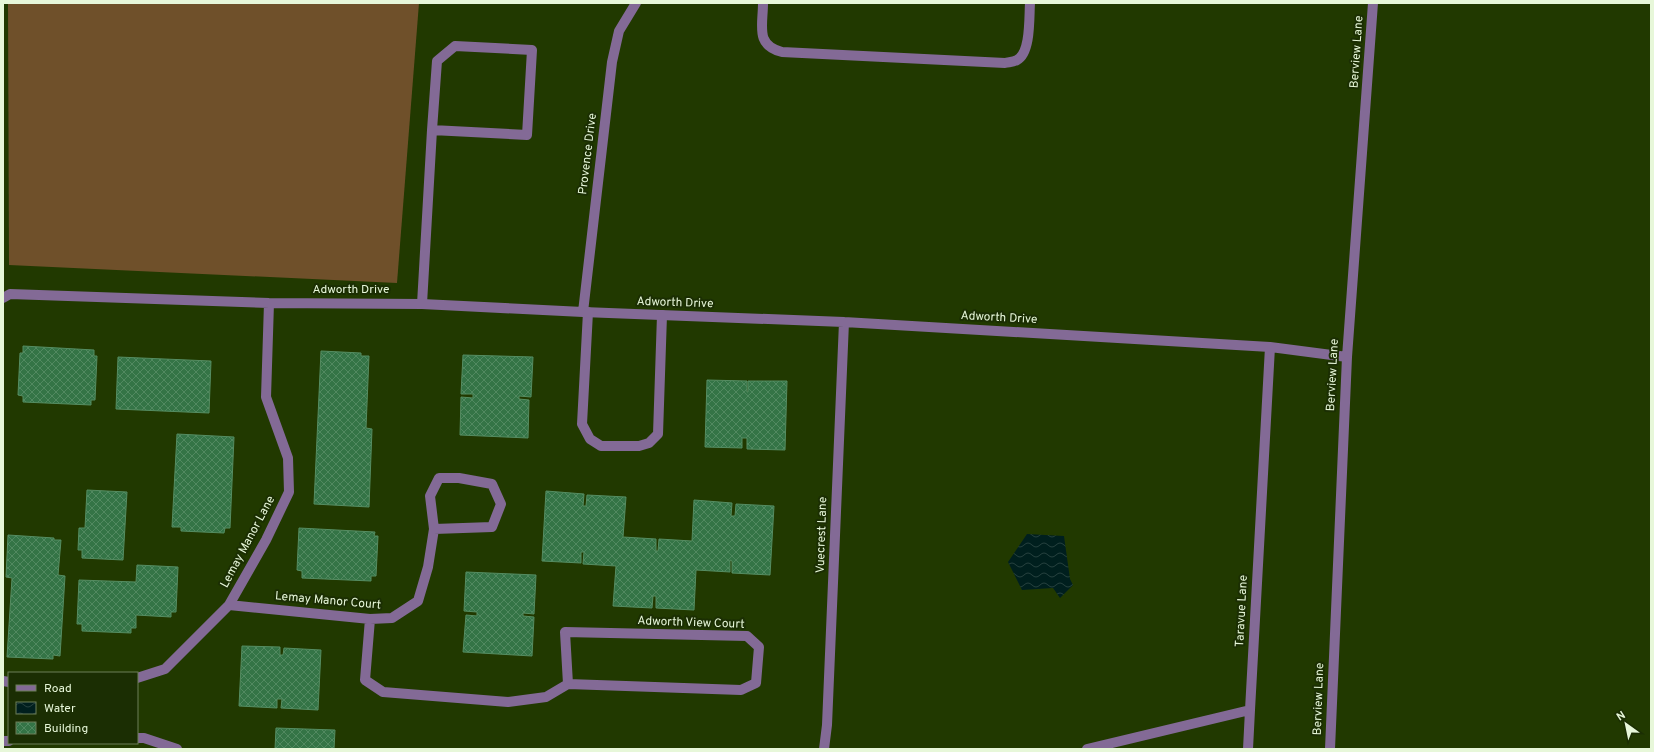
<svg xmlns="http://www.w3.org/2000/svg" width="1654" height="752" font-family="Overpass,sans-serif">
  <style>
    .grass { fill: #6f502a }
    .water { fill: url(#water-waves) }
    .building { fill: url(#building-cross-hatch); stroke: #558d62 }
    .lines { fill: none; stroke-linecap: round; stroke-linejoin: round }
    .service { stroke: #836a96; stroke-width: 10 }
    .minor { stroke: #836a96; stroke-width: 10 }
    .labels { text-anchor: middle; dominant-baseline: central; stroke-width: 4; stroke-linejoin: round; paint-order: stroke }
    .street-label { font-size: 12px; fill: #e7f7d9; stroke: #1b2e03 }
  </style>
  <defs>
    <pattern id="water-waves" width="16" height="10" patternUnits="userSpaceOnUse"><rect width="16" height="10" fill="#001f1e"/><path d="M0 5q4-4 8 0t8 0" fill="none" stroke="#25403e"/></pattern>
    <pattern id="building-cross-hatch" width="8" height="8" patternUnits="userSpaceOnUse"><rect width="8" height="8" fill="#347446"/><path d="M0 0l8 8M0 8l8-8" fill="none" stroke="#518960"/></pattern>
  </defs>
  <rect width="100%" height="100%" fill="#213900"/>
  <path class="grass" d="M8 3H419L397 283 9 265Z"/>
  <path class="water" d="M1027 534 1064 536 1070 579 1073 585 1060 598 1053 588 1022 590 1008 562Z"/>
  <path class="building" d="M23 346 94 350V356H97L95 400H91V405L23 402V396L18 395 20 353H23Z
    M321 351 361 353V356H369L366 428 372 429 369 507 314 504Z
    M463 355 533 357 531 397 519 396V399L529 400 528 438 460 435 461 397 473 398V394H461Z
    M118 357 211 361 209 413 116 409Z
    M707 380 747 381V392H748V381H787L785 450 747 449V438H742V448L705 447Z
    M177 434 234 437 230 528H225L224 533 181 531V527H172Z
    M87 490 127 492 123 560 82 558V550H78L79 528H85Z
    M546 491 584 494 583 506H586L587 495 626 497 623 537 656 539V551H658L659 539 692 541 694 500 732 503 731 516H735L736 504 774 506 770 575 732 573V561L730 560V572L696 570 694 610 656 608V596H653L652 608 613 606 616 566 583 564 584 552H581V563L542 561Z
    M299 528 375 532 374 536H378L376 576H371V581L302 578V571L297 570Z
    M8 535 54 538V540H61L58 575 65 576 60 656 53 655V659L7 657 12 578 6 577Z
    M137 565 178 567 176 612H171V617L136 615V628H131V633L82 631V624H77L79 580 136 582Z
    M466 572 536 575 534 614 523 613V616L534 617 532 656 463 652 466 615 477 616V612L464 611Z
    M242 646 280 647V655H283L284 648 321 650 318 710 281 708 282 699H277V708L239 706Z
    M276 728 335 730 334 749H275Z"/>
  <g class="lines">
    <path class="service" d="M763 3C763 26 755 45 782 52L1005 63C1009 62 1014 62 1017 60 1031 53 1029 17 1030 3
      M422 304 432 130 527 135 532 50 455 46 437 61 432 130
      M588 312 582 424 590 439 601 446H639L649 443 658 434 662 315"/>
    <path class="minor" d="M3 298 10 294 269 303 422 304 583 312 844 322 1270 347 1347 357
      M583 312 612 62 619 31 636 3
      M229 605 370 619 392 618 418 601 428 567 434 529 430 496 439 478H459L492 484 501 504 492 527 434 529
      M370 619 365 680 383 692 508 702 546 697 568 684 565 632 747 636 759 647 756 683 741 690 568 684
      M137 678 165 669 229 605 266 540 289 492 288 458 266 397 269 303
      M3 681 9 682
      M137 738H144L177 749
      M3 741H9
      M824 749 827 725 844 322
      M1087 749 1250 710 1270 347
      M1248 749 1250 710
      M1330 749 1347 357 1373 3"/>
  </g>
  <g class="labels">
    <g class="street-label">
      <text transform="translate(1357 52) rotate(-86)">Berview Lane</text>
      <text transform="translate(588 154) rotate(-83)">Provence Drive</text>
      <text x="351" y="290">Adworth Drive</text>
      <text transform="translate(675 303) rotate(2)">Adworth Drive</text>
      <text transform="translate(999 318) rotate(3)">Adworth Drive</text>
      <text transform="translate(1333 375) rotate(-87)">Berview Lane</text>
      <text transform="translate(822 535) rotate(-88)">Vuecrest Lane</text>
      <text transform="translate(248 542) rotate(-62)">Lemay Manor Lane</text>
      <text transform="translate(328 601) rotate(5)">Lemay Manor Court</text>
      <text transform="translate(1242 611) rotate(-87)">Taravue Lane</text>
      <text transform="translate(691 623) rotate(2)">Adworth View Court</text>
      <text transform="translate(1319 699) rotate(-88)">Berview Lane</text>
    </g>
  </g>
  <rect width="1654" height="752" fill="none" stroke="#e7f7d9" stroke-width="8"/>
  <rect x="8" y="672" width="130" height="72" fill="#1b2e03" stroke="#6d7e59"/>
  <rect x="16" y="685" width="20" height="6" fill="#836a96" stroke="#6d7e59"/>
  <text x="44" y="692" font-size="12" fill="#e7f7d9">Road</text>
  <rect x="16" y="702" width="20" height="12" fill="url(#water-waves)" stroke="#6d7e59"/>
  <text x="44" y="712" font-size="12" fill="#e7f7d9">Water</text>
  <rect x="16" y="722" width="20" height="12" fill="url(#building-cross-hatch)" stroke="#6d7e59"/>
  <text x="44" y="732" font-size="12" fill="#e7f7d9">Building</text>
  <g transform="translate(1626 724) rotate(327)" stroke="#1b2e03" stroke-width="3" paint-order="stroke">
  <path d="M0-3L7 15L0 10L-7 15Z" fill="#e7f7d9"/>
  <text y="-6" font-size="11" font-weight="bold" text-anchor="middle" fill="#e7f7d9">N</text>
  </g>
</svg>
